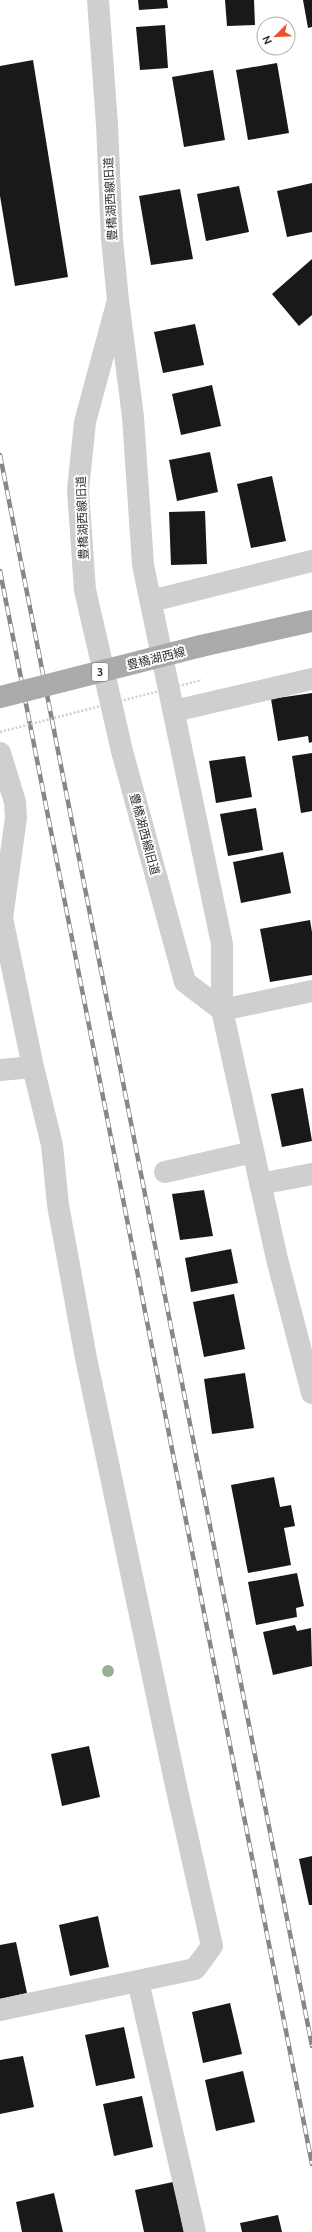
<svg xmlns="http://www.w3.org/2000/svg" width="312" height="2232" font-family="Ubuntu,'Noto Sans JP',sans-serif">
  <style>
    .building { fill: #191919 }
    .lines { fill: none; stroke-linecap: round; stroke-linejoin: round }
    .minor { stroke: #cfcfcf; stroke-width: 22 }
    .primary { stroke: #aaa; stroke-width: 22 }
    .rail-casing { stroke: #878787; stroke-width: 4.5 }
    .rail { stroke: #fff; stroke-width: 3; stroke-dasharray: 9; stroke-linecap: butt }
    .path-bridge { stroke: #cfcfcf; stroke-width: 2.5; stroke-dasharray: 2 2; stroke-linecap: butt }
    .primary-bridge { stroke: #aaa; stroke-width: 22 }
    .tree { fill: #99b193 }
    .labels { text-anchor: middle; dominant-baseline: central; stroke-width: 4; stroke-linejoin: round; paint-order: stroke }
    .shield { fill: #fff; stroke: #707070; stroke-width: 1 }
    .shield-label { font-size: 11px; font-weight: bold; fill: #323232 }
    .street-label { font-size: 12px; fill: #323232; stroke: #fff }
  </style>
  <rect width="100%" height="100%" fill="#fff"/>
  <path class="building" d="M138 0H167L168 8 139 10Z
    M225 0H254L255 25 227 26Z
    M303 0H312V27L308 28Z
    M165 25 168 68 140 70 136 27Z
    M33 60 68 277 15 286 0 196V66Z
    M277 63 289 133 248 140 236 70Z
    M213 70 225 140 184 147 172 77Z
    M312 183V232L287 237 277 191Z
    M239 186 249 232 206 241 197 194Z
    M180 189 193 259 151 265 139 196Z
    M312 259V315L299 326 272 294Z
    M195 324 204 365 163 373 154 332Z
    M212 385 221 426 181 435 172 394Z
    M210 452 218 492 177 501 169 460Z
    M272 476 286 541 251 548 237 484Z
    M205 511 207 564 171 565 169 512Z
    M312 693V742L309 743 308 736 278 741 271 699Z
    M312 753V811L301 813 292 756Z
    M245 756 252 797 216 803 209 761Z
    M256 808 263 850 228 856 220 814Z
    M283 852 291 893 241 903 233 862Z
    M310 920 312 932V975L270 982 260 929Z
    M303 1088 312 1141 282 1147 271 1094Z
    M204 1190 213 1236 180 1240 172 1194Z
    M231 1249 238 1283 191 1292 185 1258Z
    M234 1294 245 1349 204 1357 193 1302Z
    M245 1373 254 1428 212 1434 204 1379Z
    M274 1477 280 1507 291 1505 295 1526 284 1528 291 1565 248 1573 231 1485Z
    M297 1573 304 1606 296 1608 297 1617 256 1625 248 1582Z
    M295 1625 297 1631 311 1628 312 1666 273 1675 263 1632Z
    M89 1746 100 1797 62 1806 51 1754Z
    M312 1856V1905H309L299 1859Z
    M98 1916 109 1967 70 1976 59 1925Z
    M16 1942 27 1993 0 1999V1945Z
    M230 2003 242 2054 203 2063 192 2012Z
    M124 2027 135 2078 96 2086 85 2035Z
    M23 2056 34 2107 0 2114V2060Z
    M243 2071 255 2122 216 2131 205 2080Z
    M142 2096 153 2147 114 2156 103 2104Z
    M173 2182 184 2232H144L135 2190Z
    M54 2193 63 2232H22L16 2202Z
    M278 2215 282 2232H242L240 2223Z"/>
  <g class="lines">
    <path class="minor" d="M98 0 107 125 112 239 118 300 85 422 78 490 85 590 122 751 185 982 222 1010
      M118 300 133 417 143 565 222 944V1010L277 1259 312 1393
      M151 601 312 561
      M174 711 312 679
      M0 753 15 802 16 818 2 918 33 1067
      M222 1010 312 991
      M0 1070 33 1067 52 1145 58 1205 86 1358 176 1786 212 1946 195 1969 0 2010
      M165 1172 253 1152
      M260 1184 312 1174
      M138 1981 195 2232"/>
    <path class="primary" d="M201 646 312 621"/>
    <g class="rail-casing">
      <path id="rail" d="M0 455 312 2046
        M0 571 312 2164"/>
    </g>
    <use href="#rail" class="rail"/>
    <path class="path-bridge" d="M0 732 202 680"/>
    <path class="primary-bridge" d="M0 697 201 646"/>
  </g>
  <circle class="tree" cx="108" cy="1671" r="6"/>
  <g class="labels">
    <rect class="shield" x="92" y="663" width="16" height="18" rx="3"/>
    <g class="shield-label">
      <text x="100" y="672">3</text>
    </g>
    <g class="street-label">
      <text transform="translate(110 199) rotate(-93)">豊橋湖西線旧道</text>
      <text transform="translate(82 518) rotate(-92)">豊橋湖西線旧道</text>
      <text transform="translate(156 658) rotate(-14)">豊橋湖西線</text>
      <text transform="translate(145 834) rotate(75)">豊橋湖西線旧道</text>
    </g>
  </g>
  <g transform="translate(276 36) rotate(246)"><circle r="19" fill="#ffffff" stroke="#adadad"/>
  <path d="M0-3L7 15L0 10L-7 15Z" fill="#f1502b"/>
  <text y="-6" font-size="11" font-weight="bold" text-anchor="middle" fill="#323232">N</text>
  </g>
</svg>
